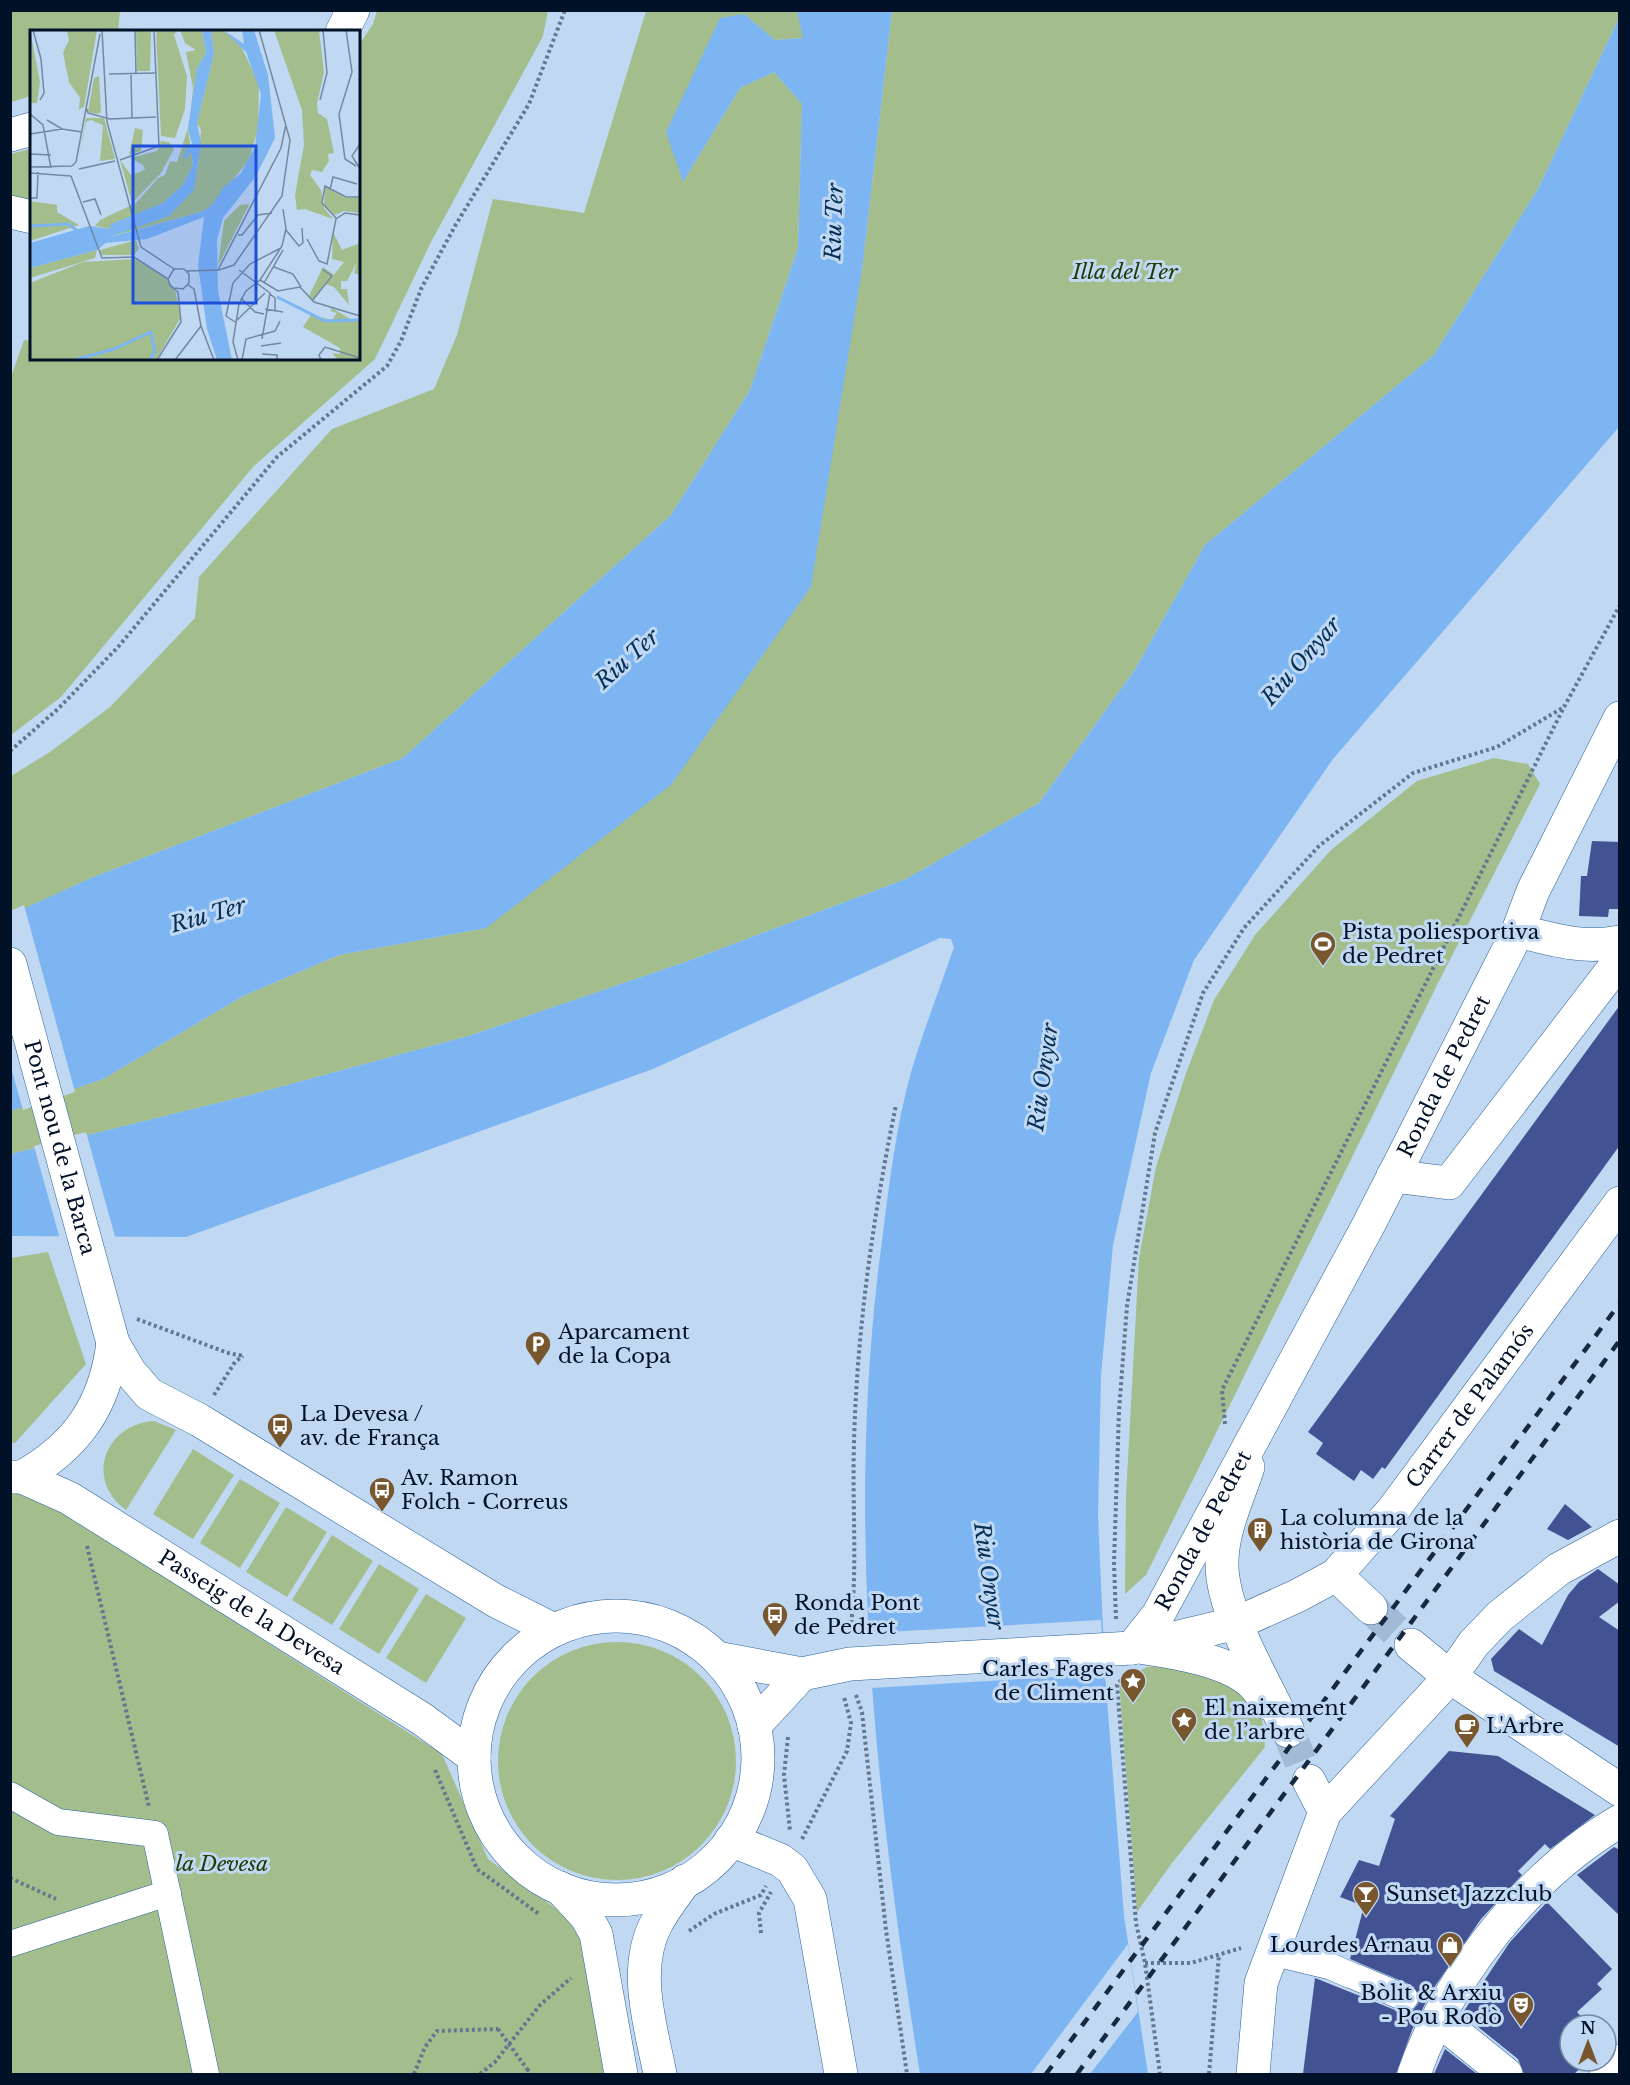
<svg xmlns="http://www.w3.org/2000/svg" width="1630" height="2085" font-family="'Libre Baskerville',serif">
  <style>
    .green { fill: #a3be8c }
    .water { fill: #7cb5f2 }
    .pier { fill: #c0d8f2 }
    .building { fill: #425293 }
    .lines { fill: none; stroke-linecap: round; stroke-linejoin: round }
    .minor-tunnel { stroke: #a3bad4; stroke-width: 33; stroke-dasharray: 33 16; stroke-linecap: butt }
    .pedestrian-casing { stroke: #276199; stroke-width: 27 }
    .minor-casing { stroke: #276199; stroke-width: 34 }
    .tertiary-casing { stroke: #276199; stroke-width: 34 }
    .secondary-casing { stroke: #276199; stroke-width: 34 }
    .path { stroke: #637790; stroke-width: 4; stroke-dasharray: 3 3; stroke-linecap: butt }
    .pedestrian { stroke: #fff; stroke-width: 26 }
    .minor { stroke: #fff; stroke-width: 33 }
    .tertiary { stroke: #fff; stroke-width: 33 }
    .secondary { stroke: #fff; stroke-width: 33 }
    .rail { stroke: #172940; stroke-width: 4.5; stroke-dasharray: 10 10; stroke-linecap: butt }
    .path-bridge { stroke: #637790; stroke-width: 4; stroke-dasharray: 3 3; stroke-linecap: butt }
    .labels { text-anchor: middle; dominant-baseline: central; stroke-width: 6; stroke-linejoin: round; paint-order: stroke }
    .park-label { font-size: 21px; font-style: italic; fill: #213902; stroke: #c0d8f2 }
    .poi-label { font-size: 21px; fill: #001128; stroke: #c0d8f2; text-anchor: start }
    .street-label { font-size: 21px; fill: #001128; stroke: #c0d8f2 }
    .water-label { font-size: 22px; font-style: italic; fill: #052f56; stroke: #c0d8f2 }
    .inset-river { fill: none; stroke: #7cb5f2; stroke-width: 3 }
    .inset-road { fill: none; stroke: #7388a1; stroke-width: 1.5 }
    .view { fill: #1d4ed8; fill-opacity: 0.15; stroke: #1d4ed8; stroke-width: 3 }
    .inset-edge { fill: none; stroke: #001128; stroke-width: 3 }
  </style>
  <rect width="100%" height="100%" fill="#c0d8f2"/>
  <path class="green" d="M10 11H120L118 31 32 32 31 96 11 102Z
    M377 11H548L543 36 431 242 375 359 253 467 61 697 11 735 10 380 24 340 31 341 32 358H358L359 45 373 24Z
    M646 11H797L804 38 775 40 744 14 683 182 740 88 774 72 802 104 798 248 750 390 671 515 403 758 91 878 11 915V776L50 752 110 707 195 618 199 577 332 429 434 389 457 335 493 199 584 213Z
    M892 11H1619V18L1538 189 1434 355 1205 545 1136 668 1039 803 906 879 691 960 472 1035 254 1094 11 1154 10 1111 103 1079 243 996 339 955 486 928 862 270Z
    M31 149V201L11 198 10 154Z
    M1494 758 1528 764 1540 784 1439 981 1146 1575 1125 1594 1126 1496 1139 1258 1156 1167 1186 1073 1214 1000 1255 935 1331 850 1417 781Z
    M48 1252 86 1364 15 1443H11V1258Z
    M154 1421 176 1430 126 1510C84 1480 105 1424 154 1421Z
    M193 1449 234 1475 193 1539 153 1514Z
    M240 1479 280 1503 240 1568 200 1543Z
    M32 1493 442 1754 488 1859 562 1913 587 1945 607 2074H11L10 1494Z
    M286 1507 327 1532 287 1597 246 1572Z
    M332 1535 373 1561 332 1625 292 1600Z
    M379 1564 419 1589 379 1654 339 1629Z
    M426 1594 466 1618 426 1683 386 1658Z
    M498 1761a119 119 0 1 1 238 0a119 119 0 1 1-238 0Z
    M1179 1664 1242 1692 1262 1718 1265 1747 1172 1863 1137 1912 1119 1681 1147 1667Z"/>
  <path class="water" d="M797 11H892L862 270 811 587 671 785 486 928 339 955 243 996 103 1079 11 1111 10 915 91 878 403 758 671 515 750 390 798 248 802 104 774 72 740 88 683 182 666 132 720 18 744 14 775 40 803 38Z
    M1619 18V427L1333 759 1194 960 1151 1073 1113 1245 1101 1375 1098 1516 1105 1674 1124 1916 1148 2074H920C876 1799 844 1520 882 1241 889 1185 896 1126 911 1072 924 1029 940 988 954 947L951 939 940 938 653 1069 186 1237 11 1236V1154L254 1094 472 1035 691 960 906 879 1039 803 1136 668 1205 545 1434 355 1538 189Z"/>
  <path class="pier" d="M24 905 75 1092 23 1110 10 1064V911Z
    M86 1132 116 1240 60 1239 34 1146Z
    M1101 1620 1105 1674 871 1688 868 1633Z
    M1128 1944 1138 2012 1090 2074H1031Z"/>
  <path class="building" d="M1592 841 1620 842V909H1609L1608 917 1579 916 1581 876H1587Z
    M1620 1005V1145L1385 1469 1382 1467 1373 1479 1361 1470 1354 1481 1316 1454 1323 1443 1308 1432Z
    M1565 1504 1592 1527 1568 1540 1547 1529Z
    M1598 1569 1620 1585V1601L1599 1617 1620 1631V1747L1494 1671 1491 1659 1519 1629 1542 1645 1568 1595 1579 1582Z
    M1449 1751 1498 1756 1595 1815 1550 1849 1545 1844 1518 1871 1522 1875 1481 1919 1431 1992 1412 2030 1396 2074H1303L1315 1978 1400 2012 1413 2010 1418 2004 1420 1996 1411 1985 1350 1959 1364 1906 1340 1897 1359 1860 1379 1866 1395 1819 1390 1816Z
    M1614 1847 1620 1850V1916L1577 1875Z
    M1547 1902 1612 1969 1597 1984 1602 1989 1577 2012 1589 2025H1570V2061H1588L1574 2074H1524L1518 2059 1462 2014 1510 1942Z
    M1445 2049 1477 2074H1434Z"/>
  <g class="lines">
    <path class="minor-tunnel" d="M1371 1608 1411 1645
      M1288 1731 1309 1781"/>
    <g class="pedestrian-casing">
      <path id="pedestrian" d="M10 1795 58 1822 155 1834 206 2074
        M10 1944 168 1893
        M1271 1952 1332 1967 1350 1975
        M1356 1977 1405 1998"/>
    </g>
    <g class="minor-casing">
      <path id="minor" d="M342 32 353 10
        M10 135 32 129
        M10 212 32 217
        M1518 931C1553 940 1583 949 1620 942
        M1393 1176 1449 1183 1620 960
        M1248 1467C1238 1498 1221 1532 1222 1565 1222 1613 1267 1686 1288 1731
        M1336 1575 1371 1608
        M1411 1645 1450 1677 1620 1790
        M1140 1647C1173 1652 1229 1660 1253 1684 1259 1690 1263 1697 1267 1703
        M1309 1781 1325 1812
        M731 1840 780 1860 792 1869 810 1899 841 2074
        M1439 2020 1506 2074
        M1253 2074 1261 1983 1325 1812 1450 1677 1474 1643 1500 1616 1559 1569 1620 1536
        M1414 2074C1448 1976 1529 1874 1620 1821
        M1606 2074 1620 2061"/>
    </g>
    <g class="tertiary-casing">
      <g id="tertiary">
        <path id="s1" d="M1132 1648 1158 1615 1369 1224 1518 931 1533 891 1620 718"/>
        <path id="s2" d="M717 1658 802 1674 850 1664 1132 1648 1237 1623 1297 1596 1336 1575 1393 1510 1620 1203"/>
        <path d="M754 1726 802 1674"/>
      </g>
    </g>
    <g class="secondary-casing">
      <g id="secondary">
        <path id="s3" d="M10 964 113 1343 130 1372 149 1394 199 1420 496 1601 554 1630"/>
        <path id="s4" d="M10 1477H22L69 1498 422 1719 474 1757"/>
        <path d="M22 1477C77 1446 105 1406 113 1343"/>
        <circle cx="616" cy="1758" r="142"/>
        <path d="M560 1888 586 1916 596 1934 621 2074"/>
        <path d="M660 2074C651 2027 632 1970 656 1924 664 1909 675 1895 685 1881"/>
      </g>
    </g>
    <path class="path" d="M10 751 59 708 118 647 277 457 387 366 401 341 421 289 455 226 529 104 565 10
      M137 1319 228 1353 244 1356
      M214 1395 235 1362 243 1356
      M1225 1424 1222 1390 1564 707 1620 605
      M87 1546 149 1807
      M1116 1619 1114 1563 1119 1411 1127 1306 1155 1133 1203 993 1244 928 1319 846 1413 773 1497 747 1564 707
      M850 1635C858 1571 852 1507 854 1443 857 1329 873 1217 896 1105
      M1121 1680 1117 1685 1136 1923 1145 1963 1160 2074
      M856 1695 862 1712 886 1930 907 2074
      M788 1737 784 1775 790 1831
      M435 1770 477 1869 539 1914
      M802 1839 847 1751 851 1723 844 1697
      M10 1878 56 1899
      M689 1931 714 1914 761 1895 766 1886
      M761 1933 759 1913 771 1892
      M1145 1963H1191L1241 1948
      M527 2069 531 2074
      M414 2074 425 2047 437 2031 498 2029
      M480 2074 495 2062 540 2005 571 1978
      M1209 2074 1219 1955"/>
    <use href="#pedestrian" class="pedestrian"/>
    <use href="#minor" class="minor"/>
    <use href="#tertiary" class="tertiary"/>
    <use href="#secondary" class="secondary"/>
    <path class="rail" d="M1046 2074 1620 1303
      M1077 2074 1620 1340"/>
    <path class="path-bridge" d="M498 2029 527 2069"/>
  </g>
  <defs>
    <g id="stadium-pin" transform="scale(1.35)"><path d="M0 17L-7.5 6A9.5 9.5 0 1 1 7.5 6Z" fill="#78572e" stroke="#c0d8f2"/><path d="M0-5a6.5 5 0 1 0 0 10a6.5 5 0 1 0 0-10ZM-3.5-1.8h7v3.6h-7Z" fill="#fff"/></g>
    <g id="parking-pin" transform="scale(1.35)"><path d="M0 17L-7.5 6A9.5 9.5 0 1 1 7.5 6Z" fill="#78572e" stroke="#c0d8f2"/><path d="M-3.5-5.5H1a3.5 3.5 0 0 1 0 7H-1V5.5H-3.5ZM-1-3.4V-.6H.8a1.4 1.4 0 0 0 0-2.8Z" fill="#fff"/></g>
    <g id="bus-pin" transform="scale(1.35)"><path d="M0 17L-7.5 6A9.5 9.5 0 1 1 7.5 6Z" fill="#78572e" stroke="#c0d8f2"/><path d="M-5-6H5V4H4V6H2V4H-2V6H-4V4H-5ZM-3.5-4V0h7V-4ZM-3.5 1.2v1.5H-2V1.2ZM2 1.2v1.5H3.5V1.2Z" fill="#fff"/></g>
    <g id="building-pin" transform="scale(1.35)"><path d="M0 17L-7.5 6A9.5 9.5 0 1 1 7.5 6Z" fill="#78572e" stroke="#c0d8f2"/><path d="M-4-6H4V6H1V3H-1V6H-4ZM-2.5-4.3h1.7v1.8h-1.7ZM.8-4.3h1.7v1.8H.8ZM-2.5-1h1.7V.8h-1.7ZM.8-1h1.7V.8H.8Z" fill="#fff"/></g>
    <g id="sight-pin" transform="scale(1.35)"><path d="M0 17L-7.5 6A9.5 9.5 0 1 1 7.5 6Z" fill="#78572e" stroke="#c0d8f2"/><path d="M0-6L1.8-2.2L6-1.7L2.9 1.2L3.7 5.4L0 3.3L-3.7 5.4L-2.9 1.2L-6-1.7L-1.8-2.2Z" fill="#fff"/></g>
    <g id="cafe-pin" transform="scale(1.35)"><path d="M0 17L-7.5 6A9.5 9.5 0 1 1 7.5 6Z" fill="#78572e" stroke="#c0d8f2"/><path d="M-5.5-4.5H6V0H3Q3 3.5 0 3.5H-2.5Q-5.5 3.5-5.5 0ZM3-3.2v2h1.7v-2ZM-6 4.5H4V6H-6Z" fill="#fff"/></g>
    <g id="bar-pin" transform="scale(1.35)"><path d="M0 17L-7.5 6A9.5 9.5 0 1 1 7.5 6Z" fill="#78572e" stroke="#c0d8f2"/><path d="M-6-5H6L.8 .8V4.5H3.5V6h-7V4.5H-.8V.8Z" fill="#fff"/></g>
    <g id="shop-pin" transform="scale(1.35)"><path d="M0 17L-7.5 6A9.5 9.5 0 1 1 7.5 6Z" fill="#78572e" stroke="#c0d8f2"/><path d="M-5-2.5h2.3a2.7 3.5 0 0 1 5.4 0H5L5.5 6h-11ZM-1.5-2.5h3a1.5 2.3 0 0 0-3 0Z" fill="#fff"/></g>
    <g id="theatre-pin" transform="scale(1.35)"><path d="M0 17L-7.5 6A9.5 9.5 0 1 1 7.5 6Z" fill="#78572e" stroke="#c0d8f2"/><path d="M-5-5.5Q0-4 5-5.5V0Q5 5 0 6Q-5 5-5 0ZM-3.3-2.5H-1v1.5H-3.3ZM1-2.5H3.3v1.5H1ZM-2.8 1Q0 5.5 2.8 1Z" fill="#fff"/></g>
  </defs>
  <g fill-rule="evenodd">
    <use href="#stadium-pin" x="1323" y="944"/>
    <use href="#parking-pin" x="538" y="1344"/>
    <use href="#bus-pin" x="280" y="1426"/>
    <use href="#bus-pin" x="382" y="1490"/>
    <use href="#building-pin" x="1260" y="1530"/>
    <use href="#bus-pin" x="775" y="1615"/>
    <use href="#sight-pin" x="1133" y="1681"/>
    <use href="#sight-pin" x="1184" y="1720"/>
    <use href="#cafe-pin" x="1467" y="1726"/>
    <use href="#bar-pin" x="1366" y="1894"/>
    <use href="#shop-pin" x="1450" y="1945"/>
    <use href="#theatre-pin" x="1521" y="2005"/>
  </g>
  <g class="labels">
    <g class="park-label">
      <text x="1125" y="272">Illa del Ter</text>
      <text x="222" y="1864">la Devesa</text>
    </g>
    <g class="poi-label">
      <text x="1342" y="932">Pista poliesportiva<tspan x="1342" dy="24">de Pedret</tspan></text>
      <text x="558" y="1332">Aparcament<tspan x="558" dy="24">de la Copa</tspan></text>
      <text x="300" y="1414">La Devesa /<tspan x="300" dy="24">av. de França</tspan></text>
      <text x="401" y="1478">Av. Ramon<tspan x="401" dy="24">Folch - Correus</tspan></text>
      <text x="1280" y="1518">La columna de la<tspan x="1280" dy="24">història de Girona</tspan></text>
      <text x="794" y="1603">Ronda Pont<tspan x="794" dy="24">de Pedret</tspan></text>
      <text x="1114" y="1669" text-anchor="end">Carles Fages<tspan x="1114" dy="24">de Climent</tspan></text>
      <text x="1204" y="1708">El naixement<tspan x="1204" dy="24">de l’arbre</tspan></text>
      <text x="1486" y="1726">L'Arbre</text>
      <text x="1386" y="1894">Sunset Jazzclub</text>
      <text x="1430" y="1945" text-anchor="end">Lourdes Arnau</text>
      <text x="1502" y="1993" text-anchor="end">Bòlit &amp; Arxiu<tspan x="1502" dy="24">- Pou Rodò</tspan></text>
    </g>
    <g class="street-label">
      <text stroke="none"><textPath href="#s1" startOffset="652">Ronda de Pedret</textPath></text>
      <text stroke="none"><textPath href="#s3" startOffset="190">Pont nou de la Barca</textPath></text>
      <text stroke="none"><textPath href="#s2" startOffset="852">Carrer de Palamós</textPath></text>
      <text stroke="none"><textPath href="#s1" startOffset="138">Ronda de Pedret</textPath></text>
      <text stroke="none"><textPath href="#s4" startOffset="279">Passeig de la Devesa</textPath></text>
    </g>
    <g class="water-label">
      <text transform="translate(834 222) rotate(-88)">Riu Ter</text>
      <text transform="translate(627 659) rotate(-42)">Riu Ter</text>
      <text transform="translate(1301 661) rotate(-49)">Riu Onyar</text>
      <text transform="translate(208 915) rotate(-16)">Riu Ter</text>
      <text transform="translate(1043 1077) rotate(-82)">Riu Onyar</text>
      <text transform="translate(989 1576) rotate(82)">Riu Onyar</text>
    </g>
  </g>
  <g transform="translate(30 30)">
    <rect width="330" height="330" fill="#c0d8f2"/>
    <path d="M0 0 10 52 7 73H0ZM37 0H67L54 77 49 79 50 68 39 52 33 23 39 10ZM106 0H121L120 41H107ZM126 0H148L144 5 157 46 155 79 145 108 131 106ZM150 0H172L176 23 167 38 160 90 163 58 156 22 166 20 155 13ZM181 0H193L210 14 229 54 228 99 219 130 181 177 171 182 76 208 139 186 168 136 171 100 167 93 184 24ZM244 0H289L294 42 287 74 288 83 297 89 304 123 298 124 299 131 292 142 282 140 280 145 291 160 294 178 303 189 275 179 267 180 265 165 274 115 272 80ZM69 46 71 82 68 84 58 82 64 48ZM56 88H74L85 129 70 131 73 95 61 90 56 92 48 132ZM105 98 113 100 111 121 99 125ZM158 98 163 135 153 155 133 173 79 199 65 196 70 190 106 173 128 148 135 145 140 131 147 132ZM131 111 139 112 144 119 131 143 102 173 90 130 101 145 110 142 115 139 113 135 100 128 127 121ZM295 157 316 168H330V183L314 181 305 185 294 175ZM0 171 27 175V182L49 195 0 211ZM218 174 219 175 188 236 194 191 210 175ZM303 202 312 220 330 213V245L324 243 327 232 317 251H311V259H317L319 275 304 257 296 254 282 270 279 266 293 237 303 244 299 251 314 232 302 229ZM106 210 109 219 104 225H72L70 220ZM67 220 65 228 0 248V238ZM105 229 136 248 145 260 151 287 126 330H0V253L53 232ZM302 278 322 290 330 288V330H308L302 323 310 324V318L273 297 281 285 302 290 307 283 300 281Z" fill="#a3be8c"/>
    <path d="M172 0H181L184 24 167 93 171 112 164 160 139 186 77 208 171 182 181 176 194 157 211 143 225 117 231 64 216 22 193 0 214 14 212 0H224L238 45 245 108 226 146 193 188 187 210 188 261 202 330H187L177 299 168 235 174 187 117 209 76 213 67 220 0 238V213L59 196 79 199 81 194 133 173 153 155 163 135 161 122 154 130 153 126 157 117 163 118 158 98 167 38 176 23Z" fill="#7cb5f2"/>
    <path class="inset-river" d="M0 196 39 194 47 201M247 267 295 291 330 290M44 330 84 319 121 302 125 322 119 330"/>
    <path class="inset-road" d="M3 0 11 29 14 63 10 70M72 0 77 92 111 217M105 0 106 44M316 0 322 42 309 84 315 129 326 136M79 44 125 43M101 44 102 88M290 70 297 43 293 0M56 77 58 83 80 89 126 87M0 84 13 95 21 138M17 90 32 99 52 102M0 104 32 99M330 114 322 126 330 139M0 124 21 125M90 130 129 116 124 0M42 136 46 132 70 4M0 137 42 136M49 139 85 131M0 143 41 146M41 146 72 228 104 227 138 249M300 160 303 147 327 154M0 168H7L8 142M53 172 65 169 71 185M306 188 292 173 295 156 316 167H330M256 200 269 216 273 213 272 198M208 205H212L228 185 242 183M277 209 289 231 297 234 306 189 315 183 330 185M111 217 144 239M244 237 263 244 271 257M188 240 251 118 256 94M209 240 240 263 232 309M157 241 189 240 204 235 252 166 260 110 229 0M230 250 248 261 270 257 284 272 330 286M234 253 253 220M158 255 164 259 171 296 184 330M240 264 245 268V280M211 268 225 282 234 284M282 271 302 246 292 239M235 279 253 282M205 292 196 286 203 253 220 234 251 218M205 292 235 263M231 316 251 313M232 324 247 325V330M127 330 151 292 148 262 140 255 138 249 144 239H154L159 244V253L153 259 145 258M145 330 171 296M208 330 203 312 209 274 216 261 230 250 252 216 256 199 253 179M212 330 216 309 245 301 250 291M291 330 289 325 295 317 330 328"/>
    <path class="view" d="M103 116H226V273H103Z"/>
    <rect width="330" height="330" class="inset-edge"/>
  </g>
  <rect width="1630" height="2085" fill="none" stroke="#001128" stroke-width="24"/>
  <g transform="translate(1588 2043)"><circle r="28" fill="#c0d8f2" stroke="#7388a1" stroke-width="1.5"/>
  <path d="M0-4.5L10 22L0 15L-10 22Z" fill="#78572e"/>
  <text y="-9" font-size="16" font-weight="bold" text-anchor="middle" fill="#001128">N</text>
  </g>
</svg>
